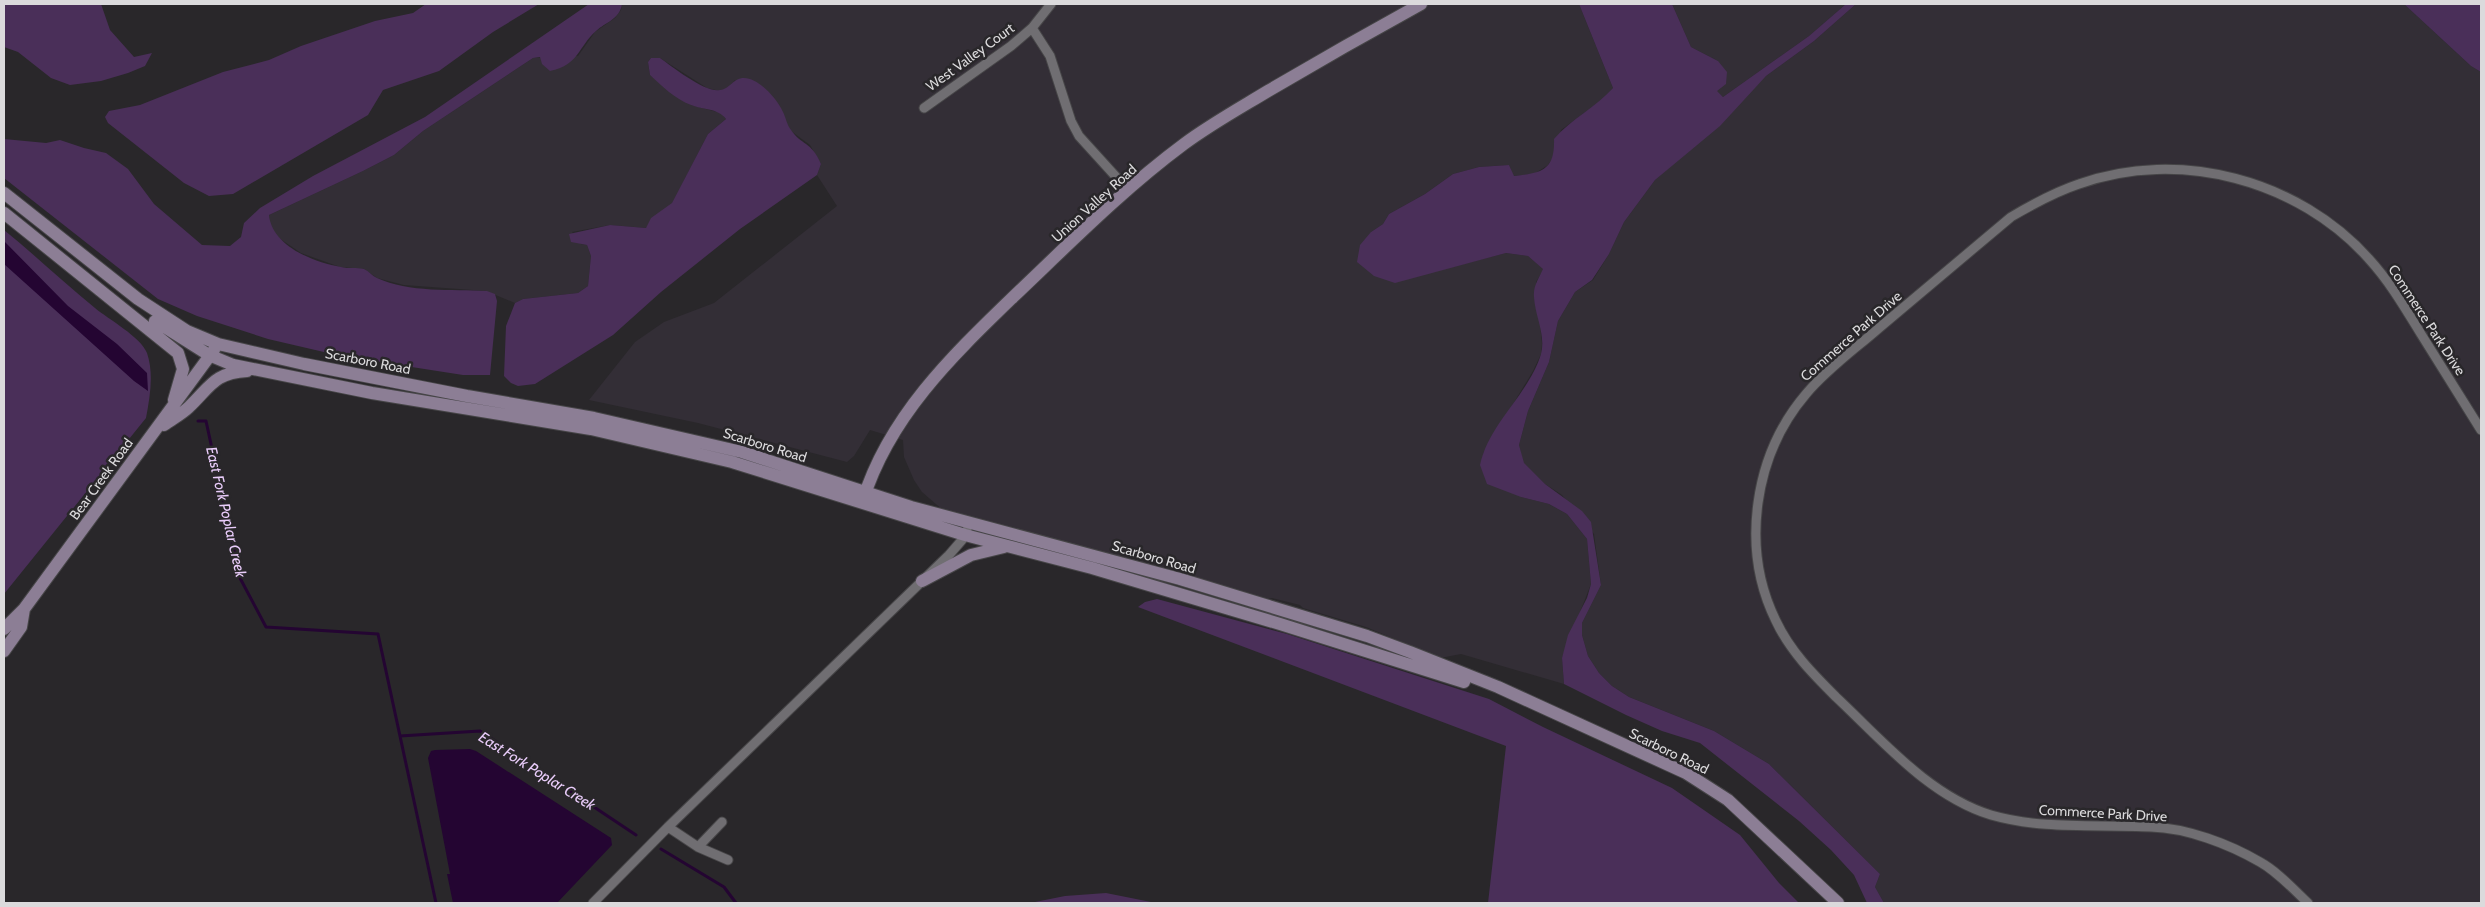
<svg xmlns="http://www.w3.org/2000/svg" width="2485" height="907" font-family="Cabin,sans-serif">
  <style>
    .built { fill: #332e36 }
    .green { fill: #4a2f59 }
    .water { fill: #240532 }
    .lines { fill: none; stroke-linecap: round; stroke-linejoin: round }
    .stream { stroke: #240532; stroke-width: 3 }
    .street-casing { stroke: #464547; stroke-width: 11 }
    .secondary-casing { stroke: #464547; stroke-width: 14 }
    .street { stroke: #706e72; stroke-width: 9 }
    .secondary { stroke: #8c7e95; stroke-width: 12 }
    .labels { text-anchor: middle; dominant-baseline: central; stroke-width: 5; stroke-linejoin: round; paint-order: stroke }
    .street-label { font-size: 14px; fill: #dbdadc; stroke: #29272a }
    .water-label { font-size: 15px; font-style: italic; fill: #e9ccfa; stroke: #29272a }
  </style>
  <rect width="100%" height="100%" fill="#29272a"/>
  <path class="built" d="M622 4H1579L1613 88 1603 99 1561 130 1554 156 1548 165 1534 174 1513 176 1509 165 1479 167 1453 174 1425 194 1389 214 1383 224 1371 232 1417 276 1506 253 1528 256 1544 269 1536 282 1542 344 1541 354 1533 371 1483 454 1521 497 1549 504 1567 514 1587 539 1591 584 1562 658 1564 684 1461 654 1440 658 1366 627 1303 608 1300 605 1272 598 1265 600 944 511 922 492 914 480 904 457 903 440 870 430 854 456 847 462 698 423 589 400 635 342 664 322 714 303 837 206 817 175 821 164 810 145 791 131 735 80 729 87 720 91 707 88 660 58H651L648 62 650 75 691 105 721 113 726 119 708 134 672 204 646 228 610 225 572 232 581 244 587 245 591 256 588 286 578 293 523 299 515 303 486 291 404 285 377 278 364 269 340 267 301 253 276 236 270 226 269 215 363 171 394 155 423 131 533 58 578 56 595 32 615 18 621 10Z
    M1672 4H1846L1809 36 1723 97 1716 91 1718 61 1691 47Z
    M1856 4H2404L2471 66 2481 72V903H1884L1875 887 1880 874 1769 764 1714 731 1629 697 1612 686 1599 673 1588 656 1582 635V623L1601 585 1594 534 1562 495 1545 484 1523 463 1519 445 1528 411 1549 362 1558 321 1575 292 1593 280 1609 254 1624 222 1655 180 1766 76 1814 41Z"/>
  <path class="green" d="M4 4H101L110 30 134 57 152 53 145 66 128 73 101 81 70 85 51 78 18 52 4 47Z
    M426 4H539L493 32 439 71 383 90 368 115 233 194 209 196 184 183 108 123 105 117 109 111 140 105 223 72 269 60 301 46 375 21 413 13Z
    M589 4H622C620 19 606 22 596 31 578 47 579 65 550 71L542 64 540 57 533 58 423 131 394 155 363 171 269 215C272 246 313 262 341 267 348 269 357 267 364 269 369 271 372 276 377 278 409 293 452 289 487 291L495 294 497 301 490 375H463L341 356 268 339 197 316 158 299 4 178V139L46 143 60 140 84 148 106 153 128 169 154 204 202 245 230 246 241 237 244 223 260 208 313 176 425 117Z
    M1579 4H1672L1691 47 1718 61 1727 72 1726 84 1717 91 1723 97 1809 36 1846 4H1856L1814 41 1766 76 1720 126 1655 180 1624 222 1609 254 1592 280 1575 292 1558 321 1549 362 1528 411 1519 445 1524 463 1545 484 1582 511 1591 522 1601 585 1582 623V635L1588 656 1599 673 1612 686 1629 697 1714 731 1769 764 1880 874 1875 887 1884 903H1867L1854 875 1831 850 1799 821 1700 743 1662 731 1626 715 1564 684 1562 658 1568 635 1587 598 1591 584 1587 539 1567 514 1549 504 1521 497 1487 484 1480 465C1489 423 1529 394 1541 354 1546 335 1535 316 1534 297 1533 286 1539 278 1543 269L1528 256 1506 253 1395 283 1374 276 1357 262 1360 245 1371 232 1383 224 1389 214 1425 194 1453 174 1479 167 1509 165 1514 176C1542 173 1555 170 1554 139 1571 119 1596 107 1613 88Z
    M2404 4H2481V72L2471 66Z
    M651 58H660C673 67 705 93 720 90 730 89 733 78 744 78 759 78 777 99 783 112 786 118 787 125 791 130 801 145 811 141 821 164L817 175 740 229 661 292 613 335 535 384 518 386 511 383 504 376 506 326 515 303 523 299 578 293 588 286 591 256 587 245 571 242 569 234 610 225 646 228 651 218 672 203 708 134 726 119C718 108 703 110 691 105 675 99 662 86 650 75L648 62Z
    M4 230C35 255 64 283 95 308 108 319 141 337 147 353 154 374 150 396 146 418L4 594Z
    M1157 599 1287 634 1489 699 1543 727 1672 788 1740 835 1779 883 1799 903H1488L1506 746 1138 607 1145 602Z
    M1106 893 1156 903H1030L1065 896Z"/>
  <path class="water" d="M4 241 68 306 117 344 147 373 148 391 134 381 4 264Z
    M470 749 476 751 611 838 612 845 557 903H453L447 874H450L428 758 431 751 435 750Z"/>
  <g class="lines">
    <path class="stream" d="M198 421H206L240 578 266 627 378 634 436 903
      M400 736 480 731 636 835
      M661 849 724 887 736 903"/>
    <g class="street-casing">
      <path id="street" d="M1032 28 1050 56 1071 121 1079 136 1128 190
        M924 108 1011 46 1032 28 1051 4
        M668 827 698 847 728 860
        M698 847 722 822
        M593 903 668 827 949 555 962 540 967 530
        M2308 903C2293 889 2278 872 2260 862 2229 844 2187 828 2151 827 2097 824 2043 830 1991 815 1929 796 1882 740 1836 697 1813 674 1790 651 1776 621 1740 548 1754 455 1806 394 1827 369 1855 349 1879 328 1923 291 1967 254 2011 217 2033 204 2055 192 2079 184 2179 148 2299 180 2369 259 2390 282 2405 308 2421 334 2441 366 2461 398 2481 430"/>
    </g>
    <g class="secondary-casing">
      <path id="secondary" d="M4 193 138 299 187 331 218 344 304 364 467 396 594 418 742 452 911 507 1180 579 1367 636 1410 652 1498 687 1686 773 1728 800 1838 903
        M4 213 178 353 183 369 174 400
        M155 321 209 355 233 365 372 393 591 429 732 462 965 535 1092 568 1280 624 1464 682
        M164 425C172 419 182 414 189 407 211 386 214 373 247 371
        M863 500C889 417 951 357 1011 299 1067 246 1122 190 1184 144 1211 124 1240 108 1268 91 1319 61 1370 32 1421 4
        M922 581 971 555 1004 547
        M4 629 24 609 214 350
        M4 651 21 627 24 609"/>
    </g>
    <use href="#street" class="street"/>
    <use href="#secondary" class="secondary"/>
  </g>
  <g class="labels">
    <g class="street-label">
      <text transform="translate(970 57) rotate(-36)">West Valley Court</text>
      <text transform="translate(1094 203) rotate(-42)">Union Valley Road</text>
      <text transform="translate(2427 320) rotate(57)">Commerce Park Drive</text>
      <text transform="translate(1851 336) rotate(-41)">Commerce Park Drive</text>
      <text transform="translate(368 361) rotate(11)">Scarboro Road</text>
      <text transform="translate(765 445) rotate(17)">Scarboro Road</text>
      <text transform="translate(101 479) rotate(-54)">Bear Creek Road</text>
      <text transform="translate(1154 557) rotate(16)">Scarboro Road</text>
      <text transform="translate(1669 751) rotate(26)">Scarboro Road</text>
      <text transform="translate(2103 813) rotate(3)">Commerce Park Drive</text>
    </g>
    <g class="water-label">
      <text transform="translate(226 512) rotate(77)">East Fork Poplar Creek</text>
      <text transform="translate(537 771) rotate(32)">East Fork Poplar Creek</text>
    </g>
  </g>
  <rect width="2485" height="907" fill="none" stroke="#dbdadc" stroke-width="10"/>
</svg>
